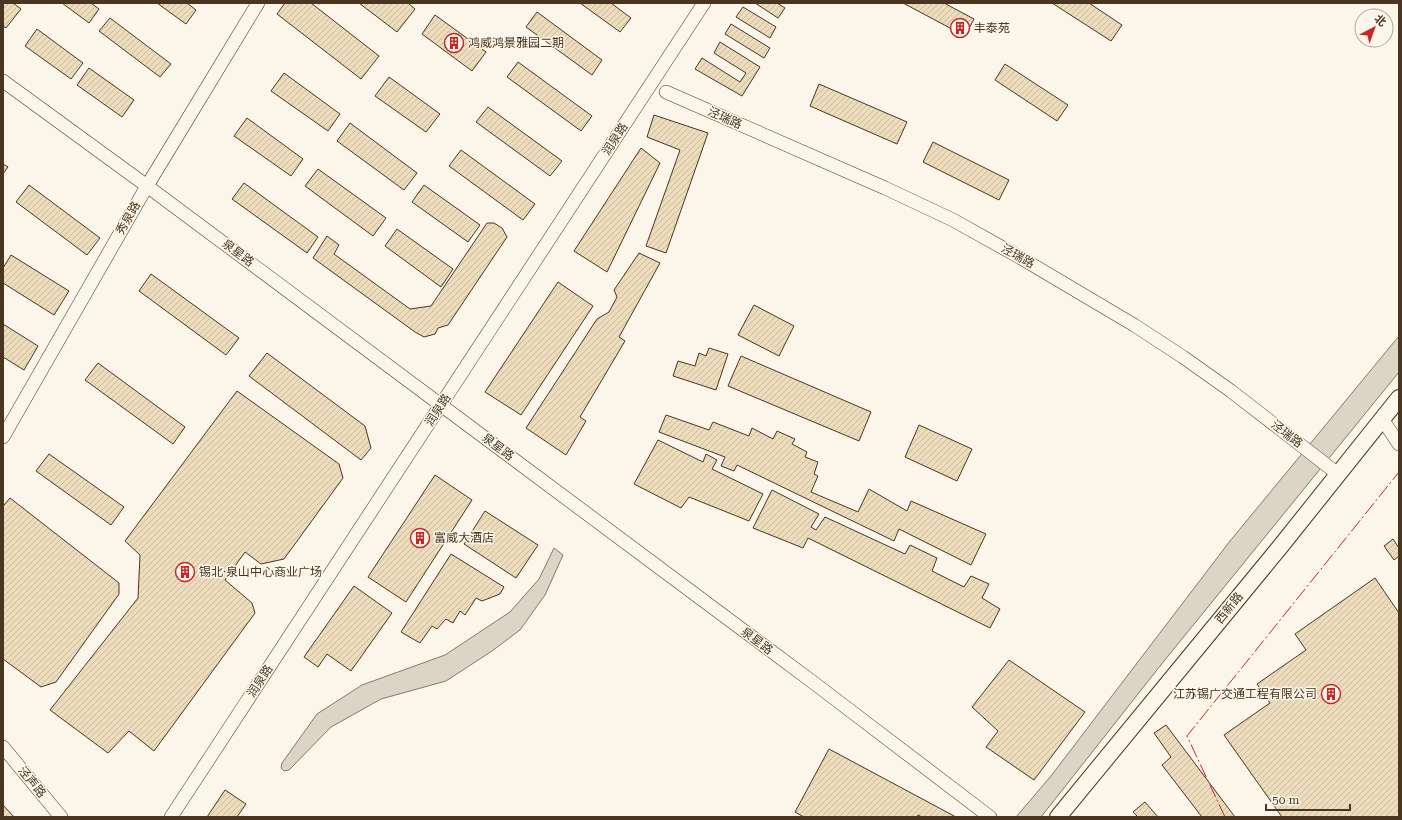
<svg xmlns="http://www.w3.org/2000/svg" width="1402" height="820" font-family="'Roboto Serif','Noto Sans SC',serif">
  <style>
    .water { fill: #dcd4c6; stroke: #887966 }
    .building { fill: url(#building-hatch); stroke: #4a3520 }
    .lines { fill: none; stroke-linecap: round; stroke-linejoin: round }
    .minor-casing { stroke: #4a3520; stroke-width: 14 }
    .major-casing { stroke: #4a3520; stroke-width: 18 }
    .minor { stroke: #fbf6e9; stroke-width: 13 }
    .major { stroke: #fbf6e9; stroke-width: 16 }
    .power { stroke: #c62828; stroke-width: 1; stroke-dasharray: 14 3 2 3; stroke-linecap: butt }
    .labels { text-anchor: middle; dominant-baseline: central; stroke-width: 3; stroke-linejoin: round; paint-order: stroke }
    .poi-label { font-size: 12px; fill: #4a3520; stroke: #fbf6e9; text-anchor: start }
    .street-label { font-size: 12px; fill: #4a3520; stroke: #fbf6e9 }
  </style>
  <defs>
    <pattern id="building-hatch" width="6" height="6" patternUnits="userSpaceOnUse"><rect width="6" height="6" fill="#ecdcbc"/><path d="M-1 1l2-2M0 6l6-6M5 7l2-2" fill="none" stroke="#ccbda1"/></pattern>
  </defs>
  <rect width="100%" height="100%" fill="#fbf6e9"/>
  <path class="water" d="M1399 336V372L1164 661 1041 817H1016L1051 776 1230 541Z
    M554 548 563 555 545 595 520 630 492 651 446 681 381 699 331 727 289 770 284 771 281 768 282 763 317 714 362 685 445 655 510 612 539 579Z"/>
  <path class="building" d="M3 3H13L21 9 6 28 3 26Z
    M62 3H91L99 9 89 23Z
    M157 3H187L196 10 186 24Z
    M285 3H311L379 56 361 79 277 14Z
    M359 3H408L415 9 397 32Z
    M580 3H611L631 18 620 32Z
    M755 3H777L785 8 778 18Z
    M903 3H944L974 19 965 36Z
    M1052 3H1089L1122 25 1111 41Z
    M743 7 776 27 770 38 736 17Z
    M537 12 602 60 592 75 526 27Z
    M435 15 486 52 472 71 422 34Z
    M110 18 171 64 160 77 99 31Z
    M731 24 770 48 764 58 725 34Z
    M37 29 83 63 71 79 25 46Z
    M720 42 760 67 742 96 695 69 702 58 740 82 746 73 714 53Z
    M518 62 592 116 581 131 507 77Z
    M1005 64 1068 105 1057 121 995 80Z
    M89 68 134 100 122 117 77 85Z
    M284 73 340 114 328 131 271 91Z
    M389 77 440 114 426 132 375 96Z
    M819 84 907 122 897 144 810 106Z
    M488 107 562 161 550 176 476 122Z
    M654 115 708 133 666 253 646 246 680 150 647 137Z
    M247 118 303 159 291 176 234 136Z
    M350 123 417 173 404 190 337 141Z
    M933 142 1009 180 999 200 923 162Z
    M641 148 660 163 607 272 574 251Z
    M461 150 535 204 523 220 449 166Z
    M3 164 8 167 3 174Z
    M318 169 386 218 373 236 305 186Z
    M244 183 318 237 307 253 232 199Z
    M29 185 100 238 87 255 16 202Z
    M424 185 480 225 468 242 412 202Z
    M487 223H494L502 228 507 237 448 325 438 328 435 334 424 337 415 332 313 258 327 236 339 245 334 254 410 309 431 306Z
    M397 229 453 269 441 287 385 246Z
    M639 253 660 263 619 337 625 341 580 417 586 421 566 455 526 428 597 319 609 312 617 297 614 290Z
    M11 255 69 291 54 315 3 283V268Z
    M151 274 239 338 226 355 139 291Z
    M558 282 593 306 521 415 485 392Z
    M754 305 794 326 779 356 738 335Z
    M3 324 38 346 24 370 3 357Z
    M709 348 728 354 716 390 673 376 678 361 695 366 699 353 706 356Z
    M267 353 365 426 371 448 361 460 249 376Z
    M741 356 871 412 859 441 728 386Z
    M98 363 185 427 173 444 85 380Z
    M237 391 339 464 343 478 284 559 261 564 245 552 225 580 252 603 255 613 154 751 129 731 108 753 50 710 138 598 140 555 125 541Z
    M666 415 709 430 713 422 749 436 752 428 773 439 777 431 795 439 792 444 807 452 805 457 818 462 814 474 818 476 811 492 858 512 869 489 907 511 911 501 986 534 971 565 899 529 894 541 737 465 734 471 721 466 725 457 659 432Z
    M919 425 972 449 957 481 905 457Z
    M658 440 703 462 706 454 717 460 712 469 763 494 749 521 689 497 681 508 634 484Z
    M49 454 124 507 111 525 36 471Z
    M435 475 472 500 406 602 368 577Z
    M772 490 819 514 811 527 816 530 825 517 905 554 910 545 937 558 932 571 964 587 971 576 989 584 982 598 1000 609 990 628 808 538 803 548 753 528Z
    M10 498 119 583V594L56 682 41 687 3 659V506Z
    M485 511 538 545 516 578 464 544Z
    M1393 539 1399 548V556L1394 560 1384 546Z
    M451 554 504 587 500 594 482 601 476 598 465 615 460 611 453 623 446 619 437 629 432 626 420 643 401 632Z
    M1375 578 1399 613V817H1282L1224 735 1270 703 1257 684 1306 650 1295 634Z
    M354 586 392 613 351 671 327 654 318 667 304 657Z
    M1009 660 1085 712 1034 780 986 747 998 731 972 707Z
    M1166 725 1235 817H1202L1162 765 1171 757 1154 733Z
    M829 749 956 817H922L918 815 917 817H804L795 812Z
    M225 790 246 804 237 817H207Z
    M1145 802 1158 817H1138L1133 812Z
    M3 805 14 817H3Z"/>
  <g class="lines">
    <g class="minor-casing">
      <path id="minor" d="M3 81 147 186 814 683 990 817
        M666 92 885 188 953 220 1021 258 1134 325 1183 357 1231 391 1338 474
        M1382 419 1399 444
        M3 437 147 186 258 3
        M3 747 61 817
        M171 817 704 3"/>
    </g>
    <g class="major-casing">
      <path id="major" d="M1058 817 1280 547 1399 398"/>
    </g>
    <use href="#minor" class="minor"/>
    <use href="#major" class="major"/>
    <path class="power" d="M1225 817 1187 736 1399 472"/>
  </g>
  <defs>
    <g id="building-ring" transform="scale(1)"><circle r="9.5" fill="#fbf6e9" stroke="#c62828" stroke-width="1.5"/><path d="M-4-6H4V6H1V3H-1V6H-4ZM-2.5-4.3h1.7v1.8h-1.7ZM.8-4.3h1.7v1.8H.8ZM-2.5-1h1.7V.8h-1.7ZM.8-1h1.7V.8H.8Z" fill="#c62828"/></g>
  </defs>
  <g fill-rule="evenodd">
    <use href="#building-ring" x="960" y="28"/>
    <use href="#building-ring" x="454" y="43"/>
    <use href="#building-ring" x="420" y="538"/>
    <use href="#building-ring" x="185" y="572"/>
    <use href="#building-ring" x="1331" y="694"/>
  </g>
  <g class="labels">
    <g class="poi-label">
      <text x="974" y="28">丰泰苑</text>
      <text x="468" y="43">鸿威鸿景雅园二期</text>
      <text x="434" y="538">富威大酒店</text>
      <text x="199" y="572">锡北·泉山中心商业广场</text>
      <text x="1317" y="694" text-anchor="end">江苏锡广交通工程有限公司</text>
    </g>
    <g class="street-label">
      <text transform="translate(725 118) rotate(24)">泾瑞路</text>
      <text transform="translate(615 139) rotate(-57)">润泉路</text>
      <text transform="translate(128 218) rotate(-60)">秀泉路</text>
      <text transform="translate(238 253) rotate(37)">泉星路</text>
      <text transform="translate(1018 256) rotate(29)">泾瑞路</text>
      <text transform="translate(438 410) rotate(-57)">润泉路</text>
      <text transform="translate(1287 434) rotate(38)">泾瑞路</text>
      <text transform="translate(498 447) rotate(37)">泉星路</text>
      <text transform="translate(1229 608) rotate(-51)">西新路</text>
      <text transform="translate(757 641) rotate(37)">泉星路</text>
      <text transform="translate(260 681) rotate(-57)">润泉路</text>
      <text transform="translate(32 782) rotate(51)">泾声路</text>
    </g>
  </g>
  <rect width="1402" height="820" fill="none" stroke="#4a3520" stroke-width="8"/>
  <g transform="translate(1374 28) rotate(41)"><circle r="19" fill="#fbf6e9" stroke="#b4a999"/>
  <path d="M0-3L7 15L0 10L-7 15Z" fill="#c62828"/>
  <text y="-6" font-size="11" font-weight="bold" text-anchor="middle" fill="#4a3520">北</text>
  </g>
  <path d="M1266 804v6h84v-6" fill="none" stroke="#4a3520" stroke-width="2"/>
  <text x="1272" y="804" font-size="12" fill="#4a3520" stroke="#fbf6e9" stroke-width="3" paint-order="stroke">50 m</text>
</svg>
